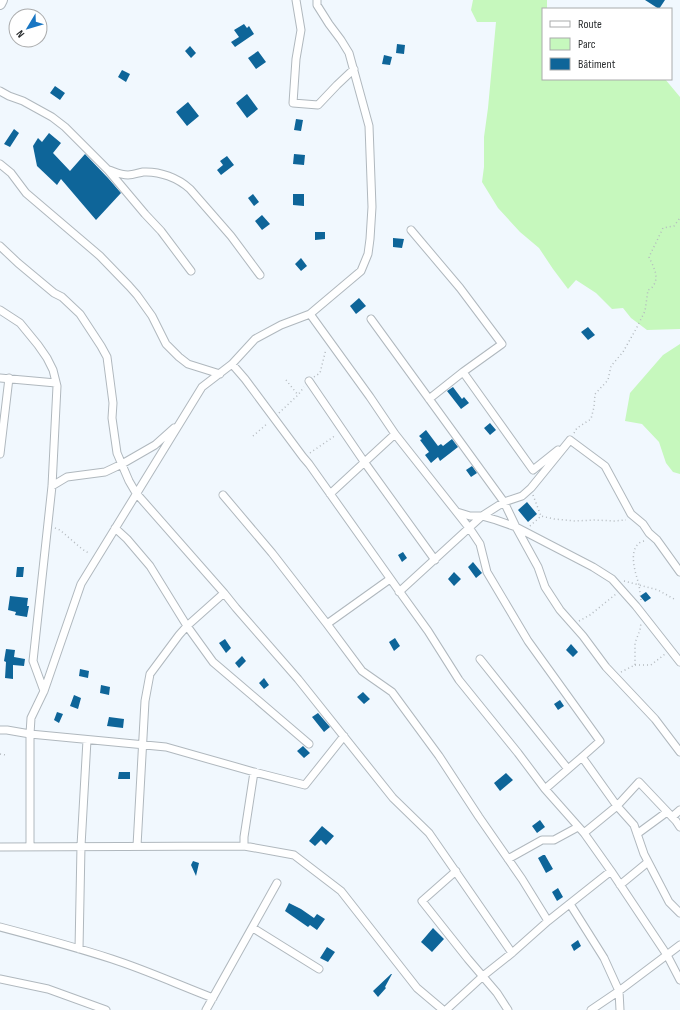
<svg xmlns="http://www.w3.org/2000/svg" width="680" height="1010" font-family="'Sofia Sans Condensed',sans-serif">
  <style>
    .green { fill: #c6f8bd }
    .building { fill: #0e6599 }
    .lines { fill: none; stroke-linecap: round; stroke-linejoin: round }
    .street-casing { stroke: #b0b8be; stroke-width: 9 }
    .secondary-casing { stroke: #b0b8be; stroke-width: 12 }
    .path { stroke: #b4babf; stroke-width: 1.5; stroke-dasharray: 1 3; stroke-linecap: butt }
    .street { stroke: #fff; stroke-width: 7 }
    .secondary { stroke: #fff; stroke-width: 10 }
  </style>
  <rect width="100%" height="100%" fill="#f1f8fe"/>
  <path class="green" d="M473 0H547V9H543V79H665L680 97V329L647 330 631 318 623 308 612 309 596 293 576 280 568 289 553 269 539 248 520 232 498 208 482 182 484 167V137L488 108 496 22H477L471 10Z
    M680 344V474L673 472 666 463 659 442 642 424 625 421 630 393 663 355Z"/>
  <path class="building" d="M645 0H665L659 9Z
    M244 24 247 28 249 26 254 34 235 47 231 42 239 37 234 30Z
    M397 44 405 45 404 54 396 53Z
    M190 46 196 53 191 58 185 51Z
    M258 51 266 62 256 69 248 58Z
    M384 55 392 57 390 65 382 64Z
    M122 70 130 74 126 82 118 77Z
    M55 86 65 93 60 100 50 93Z
    M247 94 258 109 247 118 236 103Z
    M188 102 199 116 187 126 176 112Z
    M296 119 303 120 301 131 294 130Z
    M14 129 19 133 10 147 4 144Z
    M49 133 61 143 53 153 70 171 85 154 108 178 121 193 96 220 61 179 57 185 37 166 33 146 38 138 42 142Z
    M294 154 305 155 304 165 293 164Z
    M227 156 234 165 221 175 217 170 223 165 220 161Z
    M253 194 259 202 254 206 248 198Z
    M293 194H304V206L293 205Z
    M262 215 270 224 262 230 255 221Z
    M315 232H325V239L315 240Z
    M393 238 404 239 402 248 393 247Z
    M301 258 307 266 301 271 295 264Z
    M359 298 366 306 356 314 350 306Z
    M588 327 595 335 588 340 581 332Z
    M453 387 462 399 464 397 469 403 461 409 447 391Z
    M490 423 496 430 490 435 484 428Z
    M426 430 438 446 441 444 443 446 452 439 458 447 440 461 438 457 431 463 425 455 429 452 420 440 422 439 419 436Z
    M472 466 477 473 471 477 466 470Z
    M527 502 537 514 528 522 518 510Z
    M403 552 407 558 402 562 398 555Z
    M473 562 482 573 476 578 468 567Z
    M17 567H24L23 577H16Z
    M454 572 461 579 454 586 448 579Z
    M646 592 651 598 645 602 640 596Z
    M10 596 28 598 27 606H29L27 617 15 615 16 612 8 610Z
    M395 638 400 646 394 651 389 642Z
    M225 639 231 648 226 653 219 643Z
    M571 644 578 652 573 657 566 650Z
    M6 649 15 650 14 657 25 659 24 666 13 665V679L5 678 6 662 4 661Z
    M242 656 246 661 239 668 235 663Z
    M80 669 89 671 88 678 79 676Z
    M264 678 269 685 264 689 259 683Z
    M101 685 110 687 109 695 100 693Z
    M363 692 370 699 364 704 357 697Z
    M74 695 81 698 78 709 70 706Z
    M560 700 564 706 558 710 554 704Z
    M57 712 63 714 59 723 54 720Z
    M318 713 330 727 324 732 312 717Z
    M109 717 124 719 123 728 107 726Z
    M303 746 310 753 304 758 297 751Z
    M119 772H130V779H118Z
    M506 773 513 780 500 791 494 783Z
    M540 820 545 827 537 833 532 826Z
    M322 826 334 836 326 845 321 840 315 846 309 841Z
    M543 855H545L553 869 546 873 538 858Z
    M193 861 199 863 196 876 191 865Z
    M558 888 563 897 557 901 552 892Z
    M289 903 301 909 314 918 317 914 325 919 317 930 310 925 308 927 285 911Z
    M433 928 444 939 432 952 421 942Z
    M578 940 581 946 574 951 571 945Z
    M327 947 335 952 328 962 320 958Z
    M391 974H392L385 987 386 988 378 997 373 991Z"/>
  <g class="lines">
    <g class="street-casing">
      <path id="street" d="M296 0 301 30 296 59 293 103 318 105 337 85 354 69
        M0 91 9 96 23 101 52 117 65 127 108 170 145 214 161 231 191 271
        M0 164 11 173 26 193 100 256 129 286 137 295 152 316 166 344 179 357 188 364 220 374
        M109 170C115 172 121 175 128 175 133 175 138 173 143 172 160 171 178 178 190 189L231 236 260 275
        M411 230 460 288 502 344 463 372 429 399
        M0 246 18 263 54 293 62 297 80 314 101 346 107 357 113 403 112 418 117 453 129 481 136 493 224 593 236 608 298 679 393 798 429 833 512 953
        M0 310 20 323 38 345 47 358 53 370 57 386 52 486 33 661 44 691
        M310 314 370 397 395 434 470 529 480 544 487 572 528 641 600 741 582 757 545 789
        M371 319 504 502 516 527 593 567 612 579 636 606 680 662
        M232 364 245 379 303 457 309 464 397 588 428 631 459 680 518 753 545 789 584 833 611 871 667 955 680 980
        M463 372 533 470 558 450
        M0 378 56 383
        M309 381 365 463 435 560
        M570 440 605 466 631 514 643 524 649 533 657 540 680 572
        M0 454 9 378
        M52 486 67 477 105 472 122 464 155 445 174 428
        M330 494 395 434
        M223 495 272 553 327 624 362 671 392 692 439 756 479 817 522 879 548 921
        M457 512 470 516H482L496 520 516 527 538 567 545 587 560 610 583 636 606 667 655 719 680 752
        M115 528 127 539 150 566 187 626 213 662 240 685 309 744
        M399 592 482 516 504 502 522 496 531 488 570 440
        M327 624 390 579
        M480 659 568 769
        M0 730H7L30 734 166 747 254 772 305 785 344 736
        M582 757 617 806 634 825 644 854 669 902 680 913
        M672 817 680 810
        M584 833 617 806 639 782 676 821 680 827
        M637 834 667 812
        M137 846 145 701 150 674 179 635 187 626 224 593
        M244 846V837L254 772
        M0 847 244 846 294 855 341 891 417 988 443 1010
        M30 847V734L31 718 44 691 81 584 202 387 232 364 255 339 281 325 310 314 361 271 368 254 370 239 372 207 369 126 349 53 341 40 329 24 317 5V0
        M508 859 542 840H554L578 827
        M456 871 422 901 468 959 497 993 508 1010
        M620 885 648 862
        M570 904 604 958 619 991 620 1010
        M0 927C38 937 75 947 112 959 146 970 179 985 213 998
        M253 928 319 969
        M79 949 81 846 87 740
        M0 979 48 989 106 1010
        M206 1010 277 883
        M446 1010 483 976 512 953 548 921 611 871
        M591 1010 619 991 680 945"/>
    </g>
    <g class="secondary-casing">
      <path id="secondary" d="M0 4 2 0"/>
    </g>
    <path class="path" d="M314 377 320 373 326 349
      M286 380 298 395
      M279 413 298 395 304 387
      M574 433 577 428 591 419 594 407 595 394 608 380 611 366 623 352 636 329 645 311 648 290C650 289 652 288 653 286 660 277 653 266 649 257L663 228 674 226 680 218
      M253 436 268 423
      M310 453 336 435
      M533 495 541 516
      M530 526 541 516 554 519 575 521 595 520 614 521 626 520
      M55 528 60 530 82 549 90 554
      M624 581 639 585C636 574 628 553 639 543 641 542 643 541 645 541
      M641 600 639 585 658 590 674 599
      M579 621 590 615 616 594
      M635 665H651L665 654
      M621 672 635 665V643L640 630 641 623
      M0 754 6 755"/>
    <use href="#street" class="street"/>
    <use href="#secondary" class="secondary"/>
  </g>
  <rect x="542" y="8" width="130" height="72" fill="#ffffff" stroke="#aaabac"/>
  <rect x="550" y="21" width="20" height="6" fill="#ffffff" stroke="#aaabac"/>
  <text x="578" y="28" font-size="12" fill="#2a2d2f">Route</text>
  <rect x="550" y="38" width="20" height="12" fill="#c6f8bd" stroke="#aaabac"/>
  <text x="578" y="48" font-size="12" fill="#2a2d2f">Parc</text>
  <rect x="550" y="58" width="20" height="12" fill="#0e6599" stroke="#aaabac"/>
  <text x="578" y="68" font-size="12" fill="#2a2d2f">Bâtiment</text>
  <g transform="translate(28 28) rotate(232)"><circle r="19" fill="#ffffff" stroke="#aaabac"/>
  <path d="M0-3L7 15L0 10L-7 15Z" fill="#1976c3"/>
  <text y="-6" font-size="11" font-weight="bold" text-anchor="middle" fill="#2a2d2f">N</text>
  </g>
</svg>
